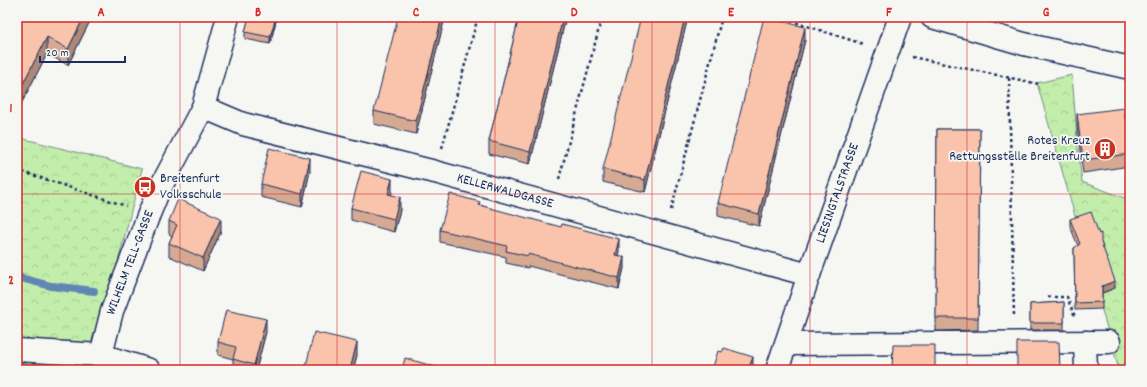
<svg xmlns="http://www.w3.org/2000/svg" width="1147" height="387" font-family="Dekko,sans-serif">
  <style>
    .forest { fill: url(#forest-crowns); stroke: #6e8e84 }
    .lines { fill: none; stroke-linecap: round; stroke-linejoin: round }
    .stream { stroke: #6187b3; stroke-width: 8 }
    .minor-casing { stroke: #1b2f5e; stroke-width: 25 }
    .path { stroke: #1b2f5e; stroke-width: 2.5; stroke-dasharray: 3 3; stroke-linecap: butt }
    .minor { stroke: #f6f6f2; stroke-width: 22 }
    .wall { fill: #d6a993; stroke: #1b2f5e }
    .shaded-wall { fill: #ae8978; stroke: #1b2f5e }
    .building { fill: #f9c4ab; stroke: #1b2f5e }
    .grid { fill: none; stroke: #d62828; stroke-width: 1; stroke-opacity: 0.55 }
    .labels { text-anchor: middle; dominant-baseline: central; stroke-width: 3.5; stroke-linejoin: round; paint-order: stroke }
    .poi-label { font-size: 14px; fill: #1b2f5e; stroke: #f6f6f2; text-anchor: end }
    .street-label { font-size: 14px; fill: #1b2f5e; stroke: #f6f6f2 }
    .neatline { fill: none; stroke: #d62828; stroke-width: 1.5 }
    .grid-label { font-size: 13px; text-anchor: middle; font-weight: bold; fill: #d62828 }
  </style>
  <defs>
    <pattern id="forest-crowns" width="20" height="18" patternUnits="userSpaceOnUse"><rect width="20" height="18" fill="#c2edaa"/><path d="M2 6a3 3 0 1 1 6 0M12 15a3 3 0 1 1 6 0" fill="none" stroke="#a6cc95"/></pattern>
  </defs>
  <rect width="100%" height="100%" fill="#f6f6f2"/>
  <filter id="ink" filterUnits="userSpaceOnUse"><feTurbulence type="fractalNoise" baseFrequency=".025" numOctaves="2"/><feDisplacementMap in="SourceGraphic" scale="8" xChannelSelector="R" yChannelSelector="G"/><feConvolveMatrix kernelMatrix="1 2 1 2 8 2 1 2 1" color-interpolation-filters="sRGB"/></filter>
  <g filter="url(#ink)">
    <path class="forest" d="M1072 75 1078 150 1082 182 1130 200V370H1119L1037 83Z
      M17 137 142 169 90 370H17Z"/>
    <g class="lines">
      <path class="stream" d="M17 277 51 286 94 291"/>
      <g class="minor-casing">
        <g id="minor">
          <path d="M932 17 1024 44 1130 68"/>
          <path id="s1" d="M203 107 243 124 435 172 809 275"/>
          <path d="M1085 342 1086 370"/>
          <path d="M786 344 1109 342"/>
          <path d="M17 350 101 355 149 370"/>
          <path id="s2" d="M101 355 112 311 149 214 158 192 203 107 228 17"/>
          <path id="s3" d="M777 370 809 275 900 17"/>
        </g>
      </g>
      <path class="path" d="M779 17 863 44
        M912 57 1039 84
        M1009 78 1014 317
        M442 148 478 17
        M17 170 126 206
        M559 179 602 17
        M671 210 722 17
        M1048 297H1067L1075 317"/>
      <use href="#minor" class="minor"/>
    </g>
    <path class="wall" d="M17 17H90V21L68 65 47 54 20 106 17 104Z
      M249 17H277L270 44 245 39V32Z
      M445 17 416 134 374 124V111Z
      M519 17H566L530 164 489 154V141Z
      M688 17 645 192 603 182V169Z
      M1110 17H1130L1110 19Z
      M805 40 759 226 718 216V203Z
      M1077 114 1125 119H1130V166L1083 173 1077 127Z
      M937 129H980L978 330 936 331Z
      M310 171 302 207 261 197V184Z
      M392 192 391 194 400 210 394 232 351 220V208Z
      M480 205 619 251 618 255 624 268 619 289 528 266V268L506 263V257L440 242V230Z
      M1070 219 1101 242 1115 288 1102 293V309L1075 310 1074 248 1078 246 1070 226Z
      M169 221 221 231 203 271 169 256V243L172 236 169 234Z
      M1064 302V330H1030V304Z
      M266 332 256 370H233V359L218 355V342Z
      M357 355 353 370H306V366Z"/>
    <path class="shaded-wall" d="M84 17H90V21L68 65V49Z
      M276 17H277L270 44V37Z
      M442 17H445L416 134V121Z
      M563 17H566L530 164V152Z
      M685 17H688L645 192V180Z
      M805 27V40L759 226V214Z
      M47 37V54L20 106V89Z
      M310 158V171L302 207V194Z
      M392 179V192L388 206V194Z
      M400 197V210L394 232V219Z
      M221 218V231L203 271V258Z
      M619 239V251L615 266V255Z
      M624 257V268L619 289V278Z
      M1115 281V288L1102 293V286Z
      M266 319V332L256 370H254V365Z
      M357 342V355L353 370H350Z
      M753 357V370H748Z"/>
    <path class="building" d="M17 17H84L68 49 47 37 20 89 17 88Z
      M249 17H276L270 37 245 32Z
      M398 17H442L416 121 374 111Z
      M519 17H563L530 152 489 141Z
      M641 17H685L645 180 603 169Z
      M764 17 805 27 759 214 718 203Z
      M1124 108 1125 119H1130V154L1083 160 1077 114Z
      M937 129H980L978 318H936Z
      M269 148 310 158 302 194 261 184Z
      M361 171 392 179 388 194 400 197 394 219 351 208Z
      M450 194 480 202 479 205 561 227 562 224 619 239 615 255 624 257 619 278 528 254V256L506 251 507 246 440 230Z
      M178 199 221 218 203 258 169 243 177 225 169 221Z
      M1091 212 1099 234 1101 233V242L1115 281 1102 286V302L1075 303 1074 248 1080 244 1070 219Z
      M1064 302V323H1030V304Z
      M226 310 266 319 254 365 233 359 236 347 218 342Z
      M314 332 357 342 350 370H324L306 366Z
      M1017 342H1059L1060 370H1017Z
      M893 345H935V370H892Z
      M724 348 753 357 748 370H712L718 351 722 352Z
      M405 358 446 370H402Z"/>
  </g>
  <path class="grid" d="M180 17V370M337 17V370M495 17V370M652 17V370M810 17V370M967 17V370M17 194H1130"/>
  <defs>
    <g id="building-disc" transform="scale(1.15)"><circle r="9.5" fill="#c8321e" stroke="#f6f6f2"/><path d="M-4-6H4V6H1V3H-1V6H-4ZM-2.5-4.3h1.7v1.8h-1.7ZM.8-4.3h1.7v1.8H.8ZM-2.5-1h1.7V.8h-1.7ZM.8-1h1.7V.8H.8Z" fill="#fff"/></g>
    <g id="bus-disc" transform="scale(1.15)"><circle r="9.5" fill="#c8321e" stroke="#f6f6f2"/><path d="M-5-6H5V4H4V6H2V4H-2V6H-4V4H-5ZM-3.5-4V0h7V-4ZM-3.5 1.2v1.5H-2V1.2ZM2 1.2v1.5H3.5V1.2Z" fill="#fff"/></g>
  </defs>
  <g fill-rule="evenodd">
    <use href="#building-disc" x="1105" y="149"/>
    <use href="#bus-disc" x="145" y="187"/>
  </g>
  <g class="labels">
    <g class="poi-label">
      <text x="1090" y="141">Rotes Kreuz<tspan x="1090" dy="16">Rettungsstelle Breitenfurt</tspan></text>
      <text x="160" y="179" text-anchor="start">Breitenfurt<tspan x="160" dy="16">Volksschule</tspan></text>
    </g>
    <g class="street-label">
      <text stroke="none"><textPath href="#s1" startOffset="314">KELLERWALDGASSE</textPath></text>
      <text stroke="none"><textPath href="#s3" startOffset="187">LIESINGTALSTRASSE</textPath></text>
      <text stroke="none"><textPath href="#s2" startOffset="97">WILHELM TELL-GASSE</textPath></text>
    </g>
  </g>
  <rect width="1147" height="387" fill="none" stroke="#f6f6f2" stroke-width="44"/>
  <path d="M40 56v6h85v-6" fill="none" stroke="#1b2f5e" stroke-width="2"/>
  <text x="46" y="56" font-size="12" fill="#1b2f5e" stroke="#f6f6f2" stroke-width="3" paint-order="stroke">20 m</text>
  <rect x="22" y="22" width="1103" height="343" class="neatline"/>
  <g class="grid-label">
    <text x="101" y="16">A</text>
    <text x="258" y="16">B</text>
    <text x="416" y="16">C</text>
    <text x="574" y="16">D</text>
    <text x="731" y="16">E</text>
    <text x="889" y="16">F</text>
    <text x="1046" y="16">G</text>
    <text x="11" y="112">1</text>
    <text x="11" y="284">2</text>
  </g>
</svg>
